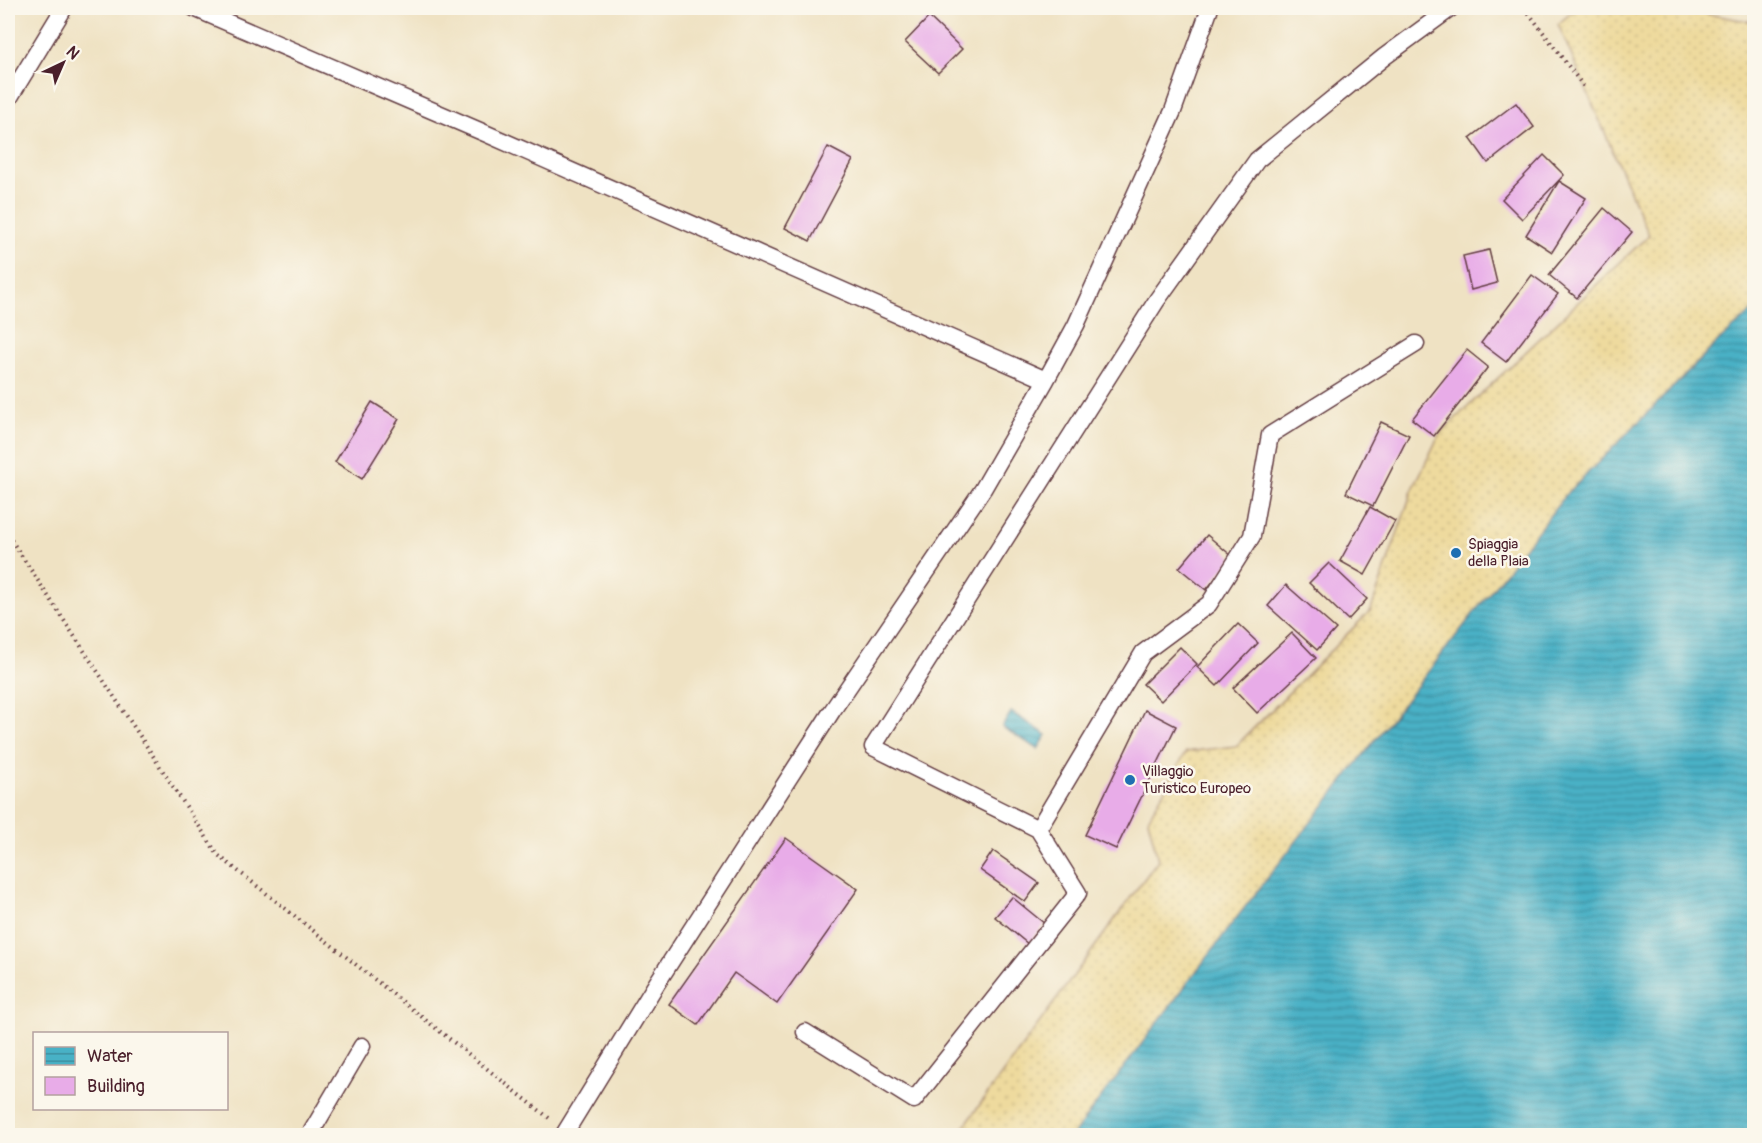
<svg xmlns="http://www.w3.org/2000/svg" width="1762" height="1143" font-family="Pangolin,sans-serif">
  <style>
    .sand { fill: url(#sand-dots); stroke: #9c7c64; stroke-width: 1.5 }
    .water { fill: url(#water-rules); stroke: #496878; stroke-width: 1.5 }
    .building { fill: #e8ace8 }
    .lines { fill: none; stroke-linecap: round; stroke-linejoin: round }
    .lane-casing { stroke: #633c42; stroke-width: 19 }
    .path { stroke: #633c42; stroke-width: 4; stroke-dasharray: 1.5 4.5; stroke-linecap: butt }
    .lane { stroke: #fff; stroke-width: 16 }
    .poi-dot { fill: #1f6fb2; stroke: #fbf7ec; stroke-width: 2 }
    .labels { text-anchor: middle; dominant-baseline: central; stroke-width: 5; stroke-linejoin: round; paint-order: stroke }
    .poi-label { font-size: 15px; fill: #4a1f2b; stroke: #fbf7ec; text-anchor: start }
  </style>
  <defs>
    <pattern id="sand-dots" width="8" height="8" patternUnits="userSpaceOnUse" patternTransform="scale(1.5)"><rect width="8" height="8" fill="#eeda9e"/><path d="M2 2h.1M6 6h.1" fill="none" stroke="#cebb88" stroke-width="1.8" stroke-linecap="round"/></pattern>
    <pattern id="water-rules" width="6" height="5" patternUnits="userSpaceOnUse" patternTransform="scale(1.5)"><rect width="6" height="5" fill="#48b1c6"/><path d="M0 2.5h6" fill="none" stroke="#3e8fa1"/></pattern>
  </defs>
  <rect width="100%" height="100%" fill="#fbf7ec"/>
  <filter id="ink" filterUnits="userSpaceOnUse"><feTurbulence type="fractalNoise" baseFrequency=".0167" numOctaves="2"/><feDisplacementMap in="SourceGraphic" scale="12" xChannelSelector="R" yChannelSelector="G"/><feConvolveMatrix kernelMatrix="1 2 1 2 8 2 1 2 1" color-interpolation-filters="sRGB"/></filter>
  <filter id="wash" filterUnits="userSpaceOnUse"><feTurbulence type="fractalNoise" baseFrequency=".008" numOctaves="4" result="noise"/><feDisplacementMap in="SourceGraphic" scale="24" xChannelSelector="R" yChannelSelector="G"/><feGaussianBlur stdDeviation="1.35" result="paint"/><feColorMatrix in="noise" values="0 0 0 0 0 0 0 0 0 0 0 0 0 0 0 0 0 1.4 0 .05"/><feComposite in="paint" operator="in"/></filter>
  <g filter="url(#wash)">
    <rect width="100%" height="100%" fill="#efe2c3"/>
    <path class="sand" d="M1577 8H1700L1707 14 1753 22 1754 19V310L1721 339 1565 496 1235 920 1073 1135 957 1136 1158 860 1148 819 1186 752 1236 746 1371 610 1412 491 1440 433 1649 235 1558 24Z"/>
    <path class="water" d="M1754 310V1135H1073L1235 920 1565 496 1721 339Z
      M1011 712 1047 735 1038 749 1002 727Z"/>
    <g id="blocks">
      <path class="building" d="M929 17 962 49 938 73 905 42Z
        M1516 103 1534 127 1488 163 1470 138Z
        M828 147 853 160 810 241 785 228Z
        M1544 155 1564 175 1522 219 1502 199Z
        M1559 181 1586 198 1552 252 1526 235Z
        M1604 208 1632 232 1577 298 1549 275Z
        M1489 250 1497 283 1471 290 1463 256Z
        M1532 275 1558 294 1506 362 1481 343Z
        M1467 350 1488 367 1434 436 1412 419Z
        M372 402 399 419 362 479 335 462Z
        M1381 422 1409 435 1373 506 1346 493Z
        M1370 507 1395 521 1365 575 1340 561Z
        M1207 535 1233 557 1206 590 1179 568Z
        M1329 563 1367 599 1348 620 1309 583Z
        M1286 585 1336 629 1317 650 1268 606Z
        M1238 624 1258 643 1217 686 1197 667Z
        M1292 633 1316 658 1257 713 1233 688Z
        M1180 647 1197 664 1161 701 1143 684Z
        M1145 710 1176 726 1116 849 1085 835Z
        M786 838 858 889 777 1004 734 973 698 1025 669 1004Z
        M993 851 1039 883 1025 902 980 870Z
        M1012 897 1045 924 1028 944 995 917Z"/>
    </g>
  </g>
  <g filter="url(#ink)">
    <use href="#blocks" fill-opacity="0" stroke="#633c42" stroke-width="1.5"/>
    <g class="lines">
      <g class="lane-casing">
        <path id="lane" d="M194 8 487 134 1046 380
          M8 100 64 8
          M1038 829 873 747 1157 300 1257 160 1384 57 1451 8
          M805 1032 914 1100 1078 893 1038 829 1143 653 1209 604 1252 536 1270 435 1416 344
          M309 1136 362 1046
          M563 1136 657 983 832 711 983 489 1046 380 1076 325 1173 111 1210 8"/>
      </g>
      <path class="path" d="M1525 8 1584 87
        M8 535 218 855 549 1118"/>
      <use href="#lane" class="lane"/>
    </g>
  </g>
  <g class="poi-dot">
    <circle cx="1456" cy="553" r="6"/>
    <circle cx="1130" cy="780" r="6"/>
  </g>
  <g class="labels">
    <g class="poi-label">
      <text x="1468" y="544">Spiaggia<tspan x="1468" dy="17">della Plaia</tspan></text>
      <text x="1142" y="771">Villaggio<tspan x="1142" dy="17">Turistico Europeo</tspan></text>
    </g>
  </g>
  <rect width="1762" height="1143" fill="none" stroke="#fbf7ec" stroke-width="30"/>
  <rect x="33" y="1032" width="195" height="78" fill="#fbf7ec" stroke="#b4a19f" stroke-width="1.5"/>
  <rect x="45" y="1047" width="30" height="18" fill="url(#water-rules)" stroke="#b4a19f" stroke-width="1.5"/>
  <text x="87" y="1062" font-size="18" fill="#4a1f2b">Water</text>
  <rect x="45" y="1077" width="30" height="18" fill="#e8ace8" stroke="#b4a19f" stroke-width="1.5"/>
  <text x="87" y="1092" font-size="18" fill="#4a1f2b">Building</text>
  <g transform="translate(63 63) rotate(44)" stroke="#fbf7ec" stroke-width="4.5" paint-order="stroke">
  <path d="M0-4.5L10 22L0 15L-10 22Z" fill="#4a1f2b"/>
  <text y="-9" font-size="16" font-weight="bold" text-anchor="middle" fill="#4a1f2b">N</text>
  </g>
</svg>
